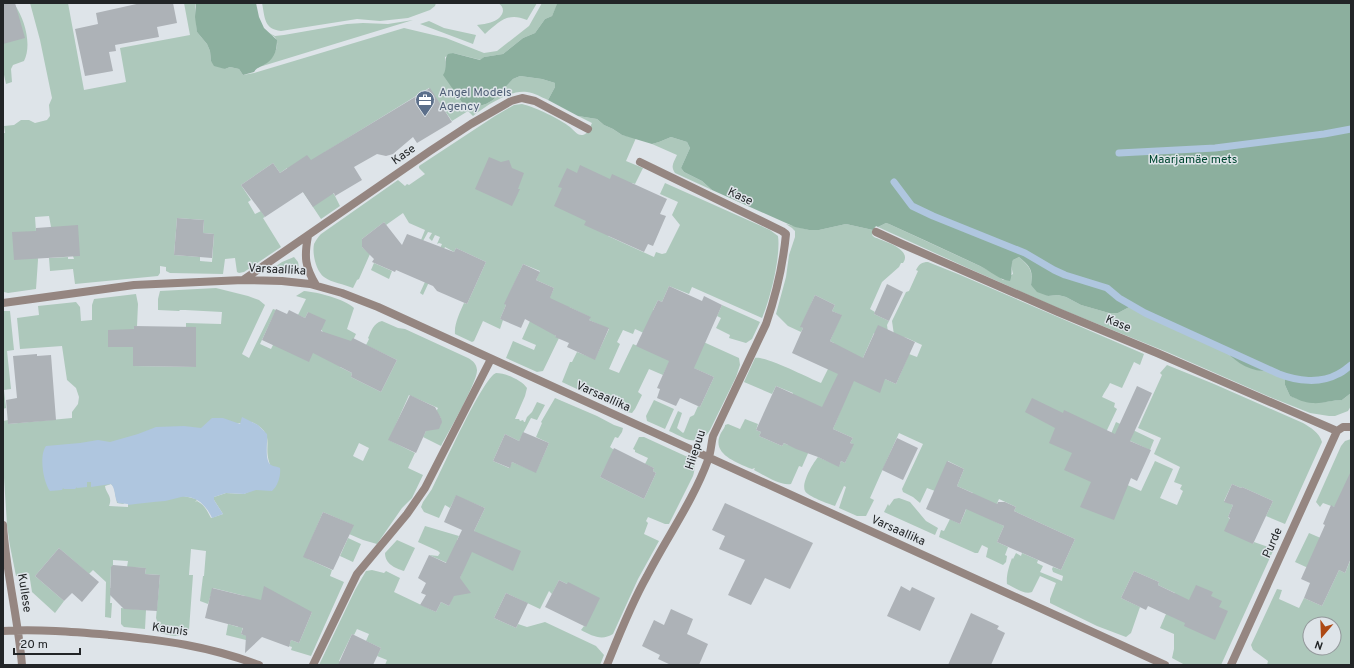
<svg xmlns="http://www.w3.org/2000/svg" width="1354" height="668" font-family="Overpass,sans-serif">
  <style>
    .green { fill: #adc8bb; fill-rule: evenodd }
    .forest { fill: #8caf9e }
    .water { fill: #afc6df }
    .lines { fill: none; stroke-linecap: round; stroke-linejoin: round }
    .stream { stroke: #afc6df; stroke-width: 7 }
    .building { fill: #adb2b7 }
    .minor { stroke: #958681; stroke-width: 8 }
    .labels { text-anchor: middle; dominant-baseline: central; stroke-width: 3; stroke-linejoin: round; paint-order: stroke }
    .service-label { font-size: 12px; fill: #4e5e75; stroke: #dee4e9; text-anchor: start }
    .street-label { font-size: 12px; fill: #222527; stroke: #dee4e9 }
    .park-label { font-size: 12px; fill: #004731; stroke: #dee4e9 }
  </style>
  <rect width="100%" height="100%" fill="#dee4e9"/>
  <path class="green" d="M30 3H68L84 90 126 82 120 48 190 35 184 3H196L195 7 197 32 207 44 210 51 211 61 225 69 230 67 239 69 243 75 254 73 404 28 446 38 484 53 497 51 529 26 542 3H559L557 5 552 16 545 19 535 33 523 38 503 54 484 57 481 60 453 53 445 57 446 71 464 105 476 107 486 104 493 100 513 79 520 76 542 79 555 83V87L548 100C541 97 535 93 527 92 511 89 485 106 473 116L468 111 452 121 429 88 325 152 327 184 335 196 340 206 321 219 287 168 280 173 273 163 241 185 251 200 248 202 255 214 261 211 265 217 263 218 281 247 244 272 239 273 237 272 235 258 225 259 223 274 170 273 166 271V267L160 266V273L158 276 75 284 73 269 50 271 49 258 68 257V259H74L73 256 51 227 49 216 35 217 38 260 36 289 8 293 4 292 3 274V133H5L4 126 14 125 21 120H29L35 123 47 120 50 116 49 105 52 98 40 40ZM177 218 204 220 203 233 214 234 212 262 200 261V257L174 255Z
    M262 3H436L435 6 430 10 408 18 380 21 357 19 281 31C264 29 265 18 262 3Z
    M498 3H537L527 20C508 12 500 21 485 34L477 25C486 24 501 22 503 11 503 7 501 5 498 3Z
    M15 5C25 20 32 45 24 61L13 65 11 69 12 82 6 84 3 70V6Z
    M413 20 256 68C260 66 264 65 267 62 273 57 280 46 276 39 275 36 271 35 269 33L275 36 284 35 347 24 363 23 388 24Z
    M429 21 444 28 476 35 473 44 420 24Z
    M522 104C535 107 560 119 570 127 574 130 577 136 583 135 588 134 590 127 592 123L578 116 597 119 604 125 613 129 622 135 636 138 626 161 643 168 635 184 632 183 608 236 654 257 656 252 662 254 666 253 680 225 672 215 678 202 660 194 665 183 770 230 778 236C781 256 770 300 762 318L692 287 689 294 669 286 662 302 658 300 653 310 666 316 688 335 739 358 740 365 736 377 710 430C698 449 685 438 669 431L678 411 682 413 677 428 683 433 684 432 690 417 694 415 698 406 700 407 714 377 671 358 663 375 649 369 638 392 642 395 635 409 632 413 626 412 562 382 570 362H572L577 352 595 359 609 329 589 320 590 317 569 307 555 336 559 338 543 371 537 372 506 358 513 341 534 350 536 345 522 339 530 321 546 306 554 288 536 280 540 271 523 264 505 304 506 305 500 319 503 320 500 329 483 321 474 341 472 342 455 334C454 324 460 312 464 303L467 304 486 262 456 248 454 252 445 247 423 295 420 293 442 244 439 243 437 244 440 237 435 235 432 241 429 238 432 233 428 232 423 241 421 240 425 230 409 223 403 213 386 225 384 222 362 239V247L370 254 359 279 357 280 353 288C344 284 332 283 324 277 316 271 312 254 314 244 316 240 318 237 321 234L398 180 405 186 407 184 409 185 425 174 419 168V166L495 116 514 105ZM635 329 648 335 642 348 633 344 619 373 609 369 620 344 617 342 623 330 633 334Z
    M671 137 687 142 690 148 681 168 684 172 702 181 712 190 675 173C670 166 674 162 677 155L652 144 659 142Z
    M886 223 889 224 982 267 998 275 1003 280 1013 274 1011 265 1013 260 1019 257C1030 267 1033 270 1031 285L1048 296 1058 295 1066 297 1081 305 1109 313H1118L1133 305 1204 337 1222 347 1229 355 1262 371 1276 370 1285 374V385L1290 396C1300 400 1314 403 1325 402 1331 401 1336 400 1342 400L1351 393V406L1348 411 1335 416H1329L1310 413 1270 397 1167 352 1058 308 970 269 878 227Z
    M786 224 809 230H819L846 224 873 230 872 235 874 237C883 241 913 249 903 263H901L899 267 882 282 870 309 875 312 874 314 889 321 887 325 889 340 874 333 859 367 896 384 909 354 917 357 922 345 907 338 894 335 892 321 906 292 909 291 918 271 916 270C919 264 922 262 928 262L958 274 1144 354 1140 365 1134 362 1122 388 1110 383C1108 388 1104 392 1102 397L1115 403 1114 407 1117 409 1089 468 1141 491 1155 461 1173 469 1160 498 1177 505 1183 491 1180 489 1182 485 1174 482 1180 467 1154 454 1161 438 1138 428 1162 375 1160 373 1167 365 1214 384 1303 423C1311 428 1319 432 1322 442L1285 524 1266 516 1273 501 1242 487 1241 488 1232 484 1224 501 1233 505 1228 517 1253 544 1254 542 1271 548 1273 551 1221 665H1185L1172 658 1174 649V634L1160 628 1175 593 1158 585 1159 582 1134 571 1121 598 1140 607 1131 633 1126 637 1097 626 1050 603V599L1056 583 1040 576 1032 592C1024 595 1014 587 1007 584 1006 576 1009 566 1012 558L1013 559 1016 553 1021 556 1022 553 1038 560 1037 563 1043 566 1040 572 1062 581 1063 576 1053 572 1052 569 1053 567 1061 570 1075 539 1014 511 1016 507 999 499 990 519 1004 526 997 542 1008 547 1005 555 1007 556 1006 562 1003 565 986 557 988 548 982 545 978 553H975L939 537 941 530 944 531 950 519 960 524 973 493 957 486 964 469 948 461 935 491 927 488 920 503 913 497 903 492 902 489 923 444 899 433 870 498 874 500 866 516H857L839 508 846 487 844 486 835 506C829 504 807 496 805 491 801 483 813 463 818 457L839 466 841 461 845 463 853 444 850 443 853 438 833 429 842 407 809 451 802 467 799 466 791 484C780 486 764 475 754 470L755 468 752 469 749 468C736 462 712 454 720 435 721 432 724 429 725 426V425L728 424 740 429 745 419 758 424 756 430 761 432 759 436 782 446 784 443 788 445 787 406 793 393 776 386 772 394 744 382 755 358C767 356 808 378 821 383L828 369 834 343 830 341 841 315 832 311 835 305 815 295 801 327 803 328 801 332 788 326 776 314 786 277 789 255 795 237V231L792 228Z
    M294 257 298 262 299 268 295 273 269 274 266 273 282 262Z
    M374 263 392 271 389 279 371 270Z
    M216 288 248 296 259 300 265 305 242 354 249 358 273 309 276 310 260 344 271 349 273 345 323 332 308 312 305 318 298 315 306 299 296 296 304 291C317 292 345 299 354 308L347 329 356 334 340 367 352 373 351 377 381 392 397 360 366 345 369 339 368 338C371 332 373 323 382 321L398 328 405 329 468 358C473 361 476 363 477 370 478 381 448 433 441 446L423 437 428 427 440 426 441 418 436 412 438 408 409 395 389 440 415 453 408 468 423 475 412 498 402 508 377 544 363 540 349 534 353 525 323 512 309 545 308 559 332 570 330 576 344 582 311 656 291 650 292 647 289 646 291 640 299 643 312 612 245 619 241 634 247 636 246 640 226 635 228 624 238 627 245 596 213 588 208 604 200 601 203 576H204L206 551 191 549 189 575H193L189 630C182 640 167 635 157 632L158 624 156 618 160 575 145 574 146 568 127 567 128 561 113 560V567H111L110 588H111L110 603H112L111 618 105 617 106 582 93 570 89 574 59 548 35 576 64 601 55 613 32 592 29 573 24 576H16L10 546 7 525 3 462V421L8 420V424L72 418V412L78 404 79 397 76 388 67 380 62 346 20 349 17 318 39 315 38 306 76 302 80 307 81 321 92 320V305L94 299 136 294 138 304 137 326H134L133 366 196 367V342L186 327V323L221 324 222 312 185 310H180L179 311 158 310V299L160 291ZM252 422C278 436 261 445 271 467L248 492 244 494 226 493 214 497V500L223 514 211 518C207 511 205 505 197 501L195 502 197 500 196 499 168 492 128 504V507L109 506C113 496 106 494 105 486L111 484 114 487 117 503 124 504 110 479 85 482 212 426ZM359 443 369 448 363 461 353 456Z
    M722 305 760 322 752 339 746 343 729 338 730 335 716 328 721 318 717 316Z
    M3 311H10L14 350 7 351 11 389 4 390 6 408 3 409Z
    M496 373C505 373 522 380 527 388L525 396 515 419H519L520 421 523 420 524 422H525L527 417 532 412 537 402 545 405 537 420 531 418 519 441 505 434 493 461 509 468 512 462 536 472 549 443 536 437 542 423 541 422 555 398 597 416 614 425 623 428 622 432 618 438 615 437 610 447 614 450 600 477 644 499 656 473 653 471 654 468 645 464 648 458 635 452V450L633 449 639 437H644L692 459C695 465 695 470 693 476L669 524H665L648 517 646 521 648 523 644 534 659 541 638 579 613 634C602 641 592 636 581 630L584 626 586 627 567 584 559 580 552 594 549 591 540 609 506 593 494 618 516 628 518 624 527 627 545 622 596 646 604 655 600 665H385L387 660 377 656 381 648 366 641 369 634 357 629 354 635 352 634 339 661 347 665H319L355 590 366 571 372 570 384 573 386 571 400 578 394 592 436 612 441 602 449 606 463 570 429 555 438 556 440 553 438 551 418 542 425 526 459 536 457 540 482 551 474 531 485 508 456 496 450 508 445 505 439 518 424 512 421 507 423 502 432 489C441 472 483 377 496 373Z
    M654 400 674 409 665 429 647 421 646 416Z
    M1116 422 1154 440 1150 450 1124 438 1107 443Z
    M1351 439V495L1334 507 1323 503 1320 507 1316 502 1341 446 1345 441Z
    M899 498 910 502 926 521 938 528 935 535 884 512 888 504 889 506 894 499Z
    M1351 526V665H1267L1268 661 1253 650 1251 645 1277 589 1282 590 1279 599 1299 608 1304 598 1322 606 1339 570 1345 573 1350 561 1306 567 1295 562 1309 533 1323 539ZM1310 624H1334V648H1310Z
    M348 538 361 544 353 562 340 556Z
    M397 540 415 548 404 571C395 568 385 564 385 553Z
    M121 608 146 610 145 629 124 627 121 624Z"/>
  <path class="forest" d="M196 3H256L259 17 264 28 277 40C277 49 275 57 267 63 261 67 257 67 254 72L243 75 239 69 230 67 225 69 214 66 211 61 210 51 207 44 197 32 195 17Z
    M559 3H1351V393L1342 400C1332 400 1322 404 1312 403 1305 403 1297 399 1290 396L1285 385V374C1274 369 1274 371 1263 371 1246 370 1232 359 1222 347L1163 318 1133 305 1118 313H1109L1081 305 1066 297 1058 295 1048 296 1037 292 1031 285C1033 270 1031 267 1019 257L1013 260C1010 267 1013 273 1010 281 1000 280 990 271 980 266 950 252 920 238 889 224L886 223 878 227 876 226 873 230 846 224 819 230H809L795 227 712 190 702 181 684 172 681 168 690 148 687 142 671 137 659 142 652 144 622 135 613 129 604 125 597 119 578 116 548 100 555 87V83L542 79 520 76 513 79 493 100 486 104 476 107 464 105 443 75C448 68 443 60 448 54L453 53 480 60 484 57 503 54 523 38 535 33 545 19 552 16 557 4Z"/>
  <path class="water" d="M242 417 258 425 267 434C268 442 264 460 271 465 274 467 277 466 280 468 281 475 278 486 272 491L256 490 244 494 226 493 214 497V500L223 514 212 518C206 505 196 495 181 497 176 498 171 500 165 501 153 502 141 503 128 505V504L118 503C114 498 116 489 111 484L91 487V482H87V487L77 488V487L75 489H64L63 488 62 490 50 491C43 482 39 455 46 446L80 443 98 440 110 442 138 434 156 427 184 426 201 428 212 418H223L240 424Z"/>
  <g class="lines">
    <path class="stream" d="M1119 153 1215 148 1324 134 1351 129
      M894 182 912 206 933 216 1025 253 1054 270 1065 275 1107 288 1119 298 1145 313 1279 374C1297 381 1320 384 1338 374 1343 372 1347 368 1351 365"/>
  </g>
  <path class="building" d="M3 3H15L25 38 3 44Z
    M141 3H173L177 23 157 27 159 37 115 45 116 51 109 52 113 71 85 76 75 29 98 24 96 13Z
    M430 88 452 122 417 143 413 137 393 154 386 156 377 154 354 167 362 180 335 196 334 193 313 207 303 192 265 217 241 185 273 163 280 173 307 155 311 160Z
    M489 157 501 162 509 160 512 168 524 173 518 189H520L512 206 475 189Z
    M580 165 610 179 612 174 667 199 660 214 666 216 653 246 648 244 644 252 584 225 586 221 554 206 562 188 558 187 567 168 577 173Z
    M177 218 204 220 203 233 214 234 212 258 174 255Z
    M384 222 402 245 407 234 454 252 456 248 486 262 467 304 437 291 433 286 396 270 395 272 372 262 374 259 362 247V239Z
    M78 225 80 256 14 260 12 232 36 231V228Z
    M523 264 540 272 536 280 554 288 550 298 591 317 589 320 609 328 595 360 567 347 569 343 555 337 556 336 525 319 521 328 500 319 506 305 504 304Z
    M887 284 903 292 889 321 874 314Z
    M669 286 702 301 704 296 722 305 694 368 714 377 700 407 680 398 676 406 657 398 660 389 657 388 669 361 636 346 658 300 662 302Z
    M815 295 835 305 832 311 842 315 830 341 863 358 878 325 915 342 896 384 885 379 880 393 854 381 833 429 853 438 850 443 854 444 845 463 841 461 839 467 818 457 796 449 784 443 782 446 759 436 761 432 756 430 776 386 822 407 838 374 792 353 803 328 800 327Z
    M276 309 287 314 289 310 305 318 308 312 326 320 321 331 351 341 353 338 397 360 381 392 351 377 352 373 313 353 309 362 262 340Z
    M134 326 196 327V367L133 366V347H108V330L134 329Z
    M37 354V356L51 355 56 420 8 424 6 400 17 398 13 356Z
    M1137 386 1152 393 1130 441 1151 450 1137 481 1131 478 1114 520 1080 507 1091 482 1064 470 1072 453 1049 443 1055 428 1025 412 1032 398 1063 413 1064 410 1115 434Z
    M410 395 435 407 441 418 442 422 439 429 426 431 416 453 388 440Z
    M523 432 549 443 536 473 512 462 510 468 493 461 505 434 519 441Z
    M897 438 918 448 903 480 882 470Z
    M614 448 654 468 653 471 656 473 644 499 600 477Z
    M947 461 964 469 957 486 997 504 998 502H1005L1016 507 1014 511 1075 539 1061 570 997 542 1004 526 966 509 960 524 926 509Z
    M1351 471V558L1345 573 1339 570 1322 606 1304 598 1310 583 1301 579 1325 525 1323 524 1331 505 1334 507Z
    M1232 484 1241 488 1242 487 1273 501 1253 544 1224 531 1230 518 1228 517 1233 505 1224 502Z
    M456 495 485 508 474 531 521 551 513 571 472 552 460 578 471 593 454 596 449 606 441 602 436 612 420 605 426 595 421 593 426 583 418 578 429 555 446 563 462 530 444 522Z
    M725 503 813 543 790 589 765 578 751 605 728 595 745 560 719 549 725 536 712 530Z
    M323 512 354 525 333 570 303 557Z
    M59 548 99 582 82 602 72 593 64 601 35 576Z
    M113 565 146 568 145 574 160 575 157 611 124 609 110 595 111 567Z
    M1134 571 1159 582 1158 585 1189 600 1196 585 1213 592 1211 596 1222 601 1219 607 1228 611 1215 640 1184 626 1185 623 1148 606 1146 610 1121 598Z
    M559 580 567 584 568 582 600 598 586 627 545 607Z
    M264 586 312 612 299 643 291 640 289 647 262 637 245 653 246 636 241 634 243 628 205 618 212 588 261 600Z
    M901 586 910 591 912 587 935 598 920 631 887 616Z
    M506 593 528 603 516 628 494 618Z
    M671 609 693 619 687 634 708 644 699 665H671L658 659 660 655 642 646 654 620 664 625Z
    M971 613 999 626 997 629 1005 633 991 665H948Z
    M352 634 381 648 373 665H338Z"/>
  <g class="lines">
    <path class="minor" d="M876 232 902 244 1058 312 1157 353 1337 431 1343 427H1351
      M308 236C304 257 305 267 316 285
      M243 280 430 151 471 124 511 101 522 98 535 101 588 129
      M3 303 134 285 243 280 282 281 310 284 342 293 378 307 1165 665
      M3 525C6 572 18 618 22 665
      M3 631C39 629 74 632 110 635 163 640 208 646 259 665
      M313 665 357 574 407 514 425 488 491 359
      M607 665C619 635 631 604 647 576 667 537 693 501 708 460 711 453 711 444 713 436L766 324C776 295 783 265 786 234L782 231 640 162
      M1231 665 1337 431"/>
  </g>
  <defs>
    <g id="office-pin" transform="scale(1)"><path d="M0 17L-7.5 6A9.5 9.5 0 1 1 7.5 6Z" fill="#5c6f8a" stroke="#dee4e9"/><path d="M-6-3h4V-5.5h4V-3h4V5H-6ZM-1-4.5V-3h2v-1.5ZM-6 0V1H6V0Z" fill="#fff"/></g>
  </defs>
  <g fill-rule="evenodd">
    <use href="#office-pin" x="425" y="100"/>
  </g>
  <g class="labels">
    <g class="service-label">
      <text x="439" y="93">Angel Models<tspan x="439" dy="14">Agency</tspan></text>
    </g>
    <g class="street-label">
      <text transform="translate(404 155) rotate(-35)">Kase</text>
      <text transform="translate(740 197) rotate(25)">Kase</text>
      <text transform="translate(277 270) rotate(3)">Varsaallika</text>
      <text transform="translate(1118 324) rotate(22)">Kase</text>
      <text transform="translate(603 397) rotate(24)">Varsaallika</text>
      <text transform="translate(696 450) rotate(-72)">Hiiepuu</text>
      <text transform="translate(898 531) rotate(24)">Varsaallika</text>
      <text transform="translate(1273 543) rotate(-66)">Purde</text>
      <text transform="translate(24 593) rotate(81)">Kullese</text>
      <text transform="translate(170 630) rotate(8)">Kaunis</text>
    </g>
    <g class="park-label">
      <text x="1193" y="160">Maarjamäe mets</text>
    </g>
  </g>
  <rect width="1354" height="668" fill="none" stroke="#222527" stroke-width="8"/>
  <g transform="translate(1322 636) rotate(199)"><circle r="19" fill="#dee4e9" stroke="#93989b"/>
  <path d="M0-3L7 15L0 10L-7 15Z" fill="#ad4914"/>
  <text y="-6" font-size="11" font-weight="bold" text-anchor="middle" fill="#222527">N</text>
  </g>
  <path d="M14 648v6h66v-6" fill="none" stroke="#222527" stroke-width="2"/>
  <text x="20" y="648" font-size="12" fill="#222527" stroke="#dee4e9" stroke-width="3" paint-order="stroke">20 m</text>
</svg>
